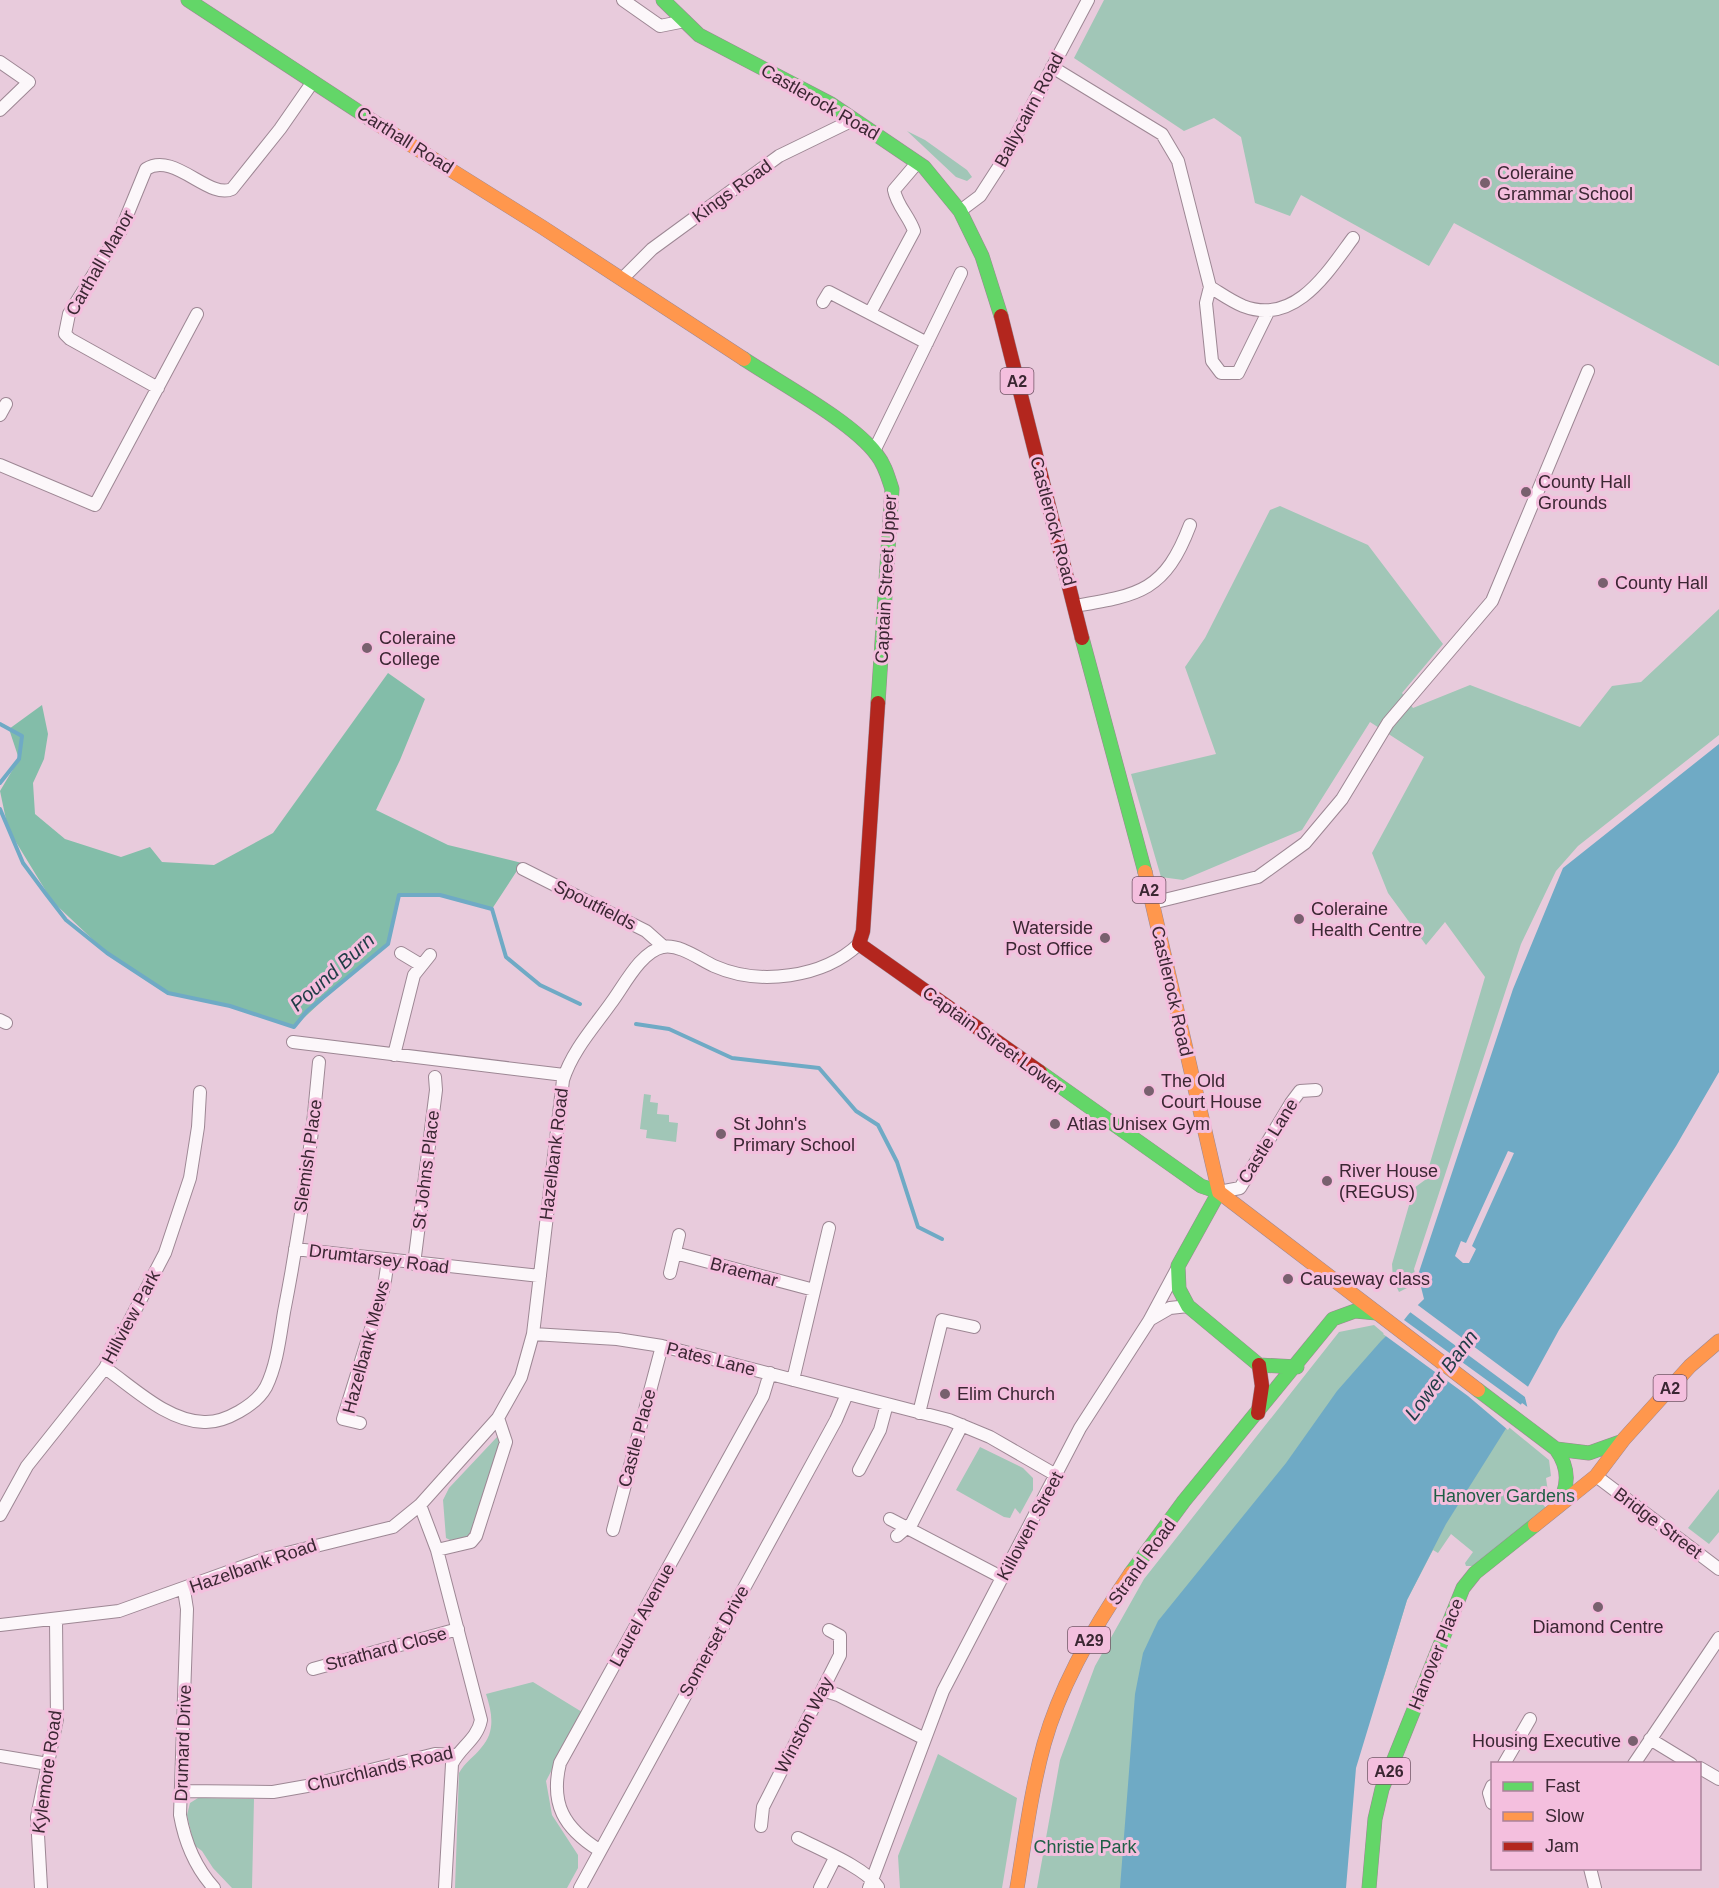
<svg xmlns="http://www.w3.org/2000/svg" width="1719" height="1888" font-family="Arial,sans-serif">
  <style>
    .green { fill: #a1c6b7 }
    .forest { fill: #83bda9 }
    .water { fill: #6faac5 }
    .pier { fill: #e8cbdc; fill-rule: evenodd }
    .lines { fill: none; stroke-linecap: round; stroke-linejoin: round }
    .stream { stroke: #6faac5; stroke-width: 4 }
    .street-casing { stroke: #9d8794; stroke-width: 14 }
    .fast-casing { stroke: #9d8794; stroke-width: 15 }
    .slow-casing { stroke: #9d8794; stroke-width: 15 }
    .jam-casing { stroke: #9d8794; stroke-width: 15 }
    .street { stroke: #fcf7fa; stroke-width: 12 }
    .fast { stroke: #63d668; stroke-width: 14 }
    .slow { stroke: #ff974d; stroke-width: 14 }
    .jam { stroke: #b3261e; stroke-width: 14 }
    .poi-dot { fill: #78606e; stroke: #f4bfde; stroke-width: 2 }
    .labels { text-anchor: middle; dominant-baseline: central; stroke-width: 6; stroke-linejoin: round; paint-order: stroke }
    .shield { fill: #f4bfde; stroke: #725566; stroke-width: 1.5 }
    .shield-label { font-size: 16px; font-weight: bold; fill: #3b2733 }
    .street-label { font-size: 18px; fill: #3b2733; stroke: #f4bfde }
    .poi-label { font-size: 18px; fill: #3b2733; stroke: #f4bfde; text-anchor: start }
    .park-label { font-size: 18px; fill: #1e5e44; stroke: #f4bfde }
    .water-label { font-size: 20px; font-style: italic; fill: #1f3c46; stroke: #f4bfde }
  </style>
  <rect width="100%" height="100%" fill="#e8cbdc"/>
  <path class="green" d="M1104 0H1719V366L1454 223 1429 266 1301 195 1290 216 1255 203 1241 137 1214 118 1184 131 1074 58Z
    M907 131 925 140 967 170 972 177 967 181 956 177Z
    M1280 506 1368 545 1443 644 1402 693 1413 708 1470 685 1580 727 1612 686 1641 682 1719 609V735L1578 846 1556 871 1521 944 1414 1269 1417 1283 1399 1292 1393 1279 1392 1264 1414 1188 1425 1180 1485 977 1445 922 1426 945 1388 893 1372 853 1424 757 1370 722 1302 830 1183 880 1161 877 1131 774 1216 754 1185 667 1205 638 1270 510Z
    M644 1094 651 1095 650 1102 658 1103 657 1114 669 1115V1122L678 1123 676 1142 646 1138 647 1130 640 1129Z
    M1374 1325 1388 1337 1144 1888H1037L1060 1760 1095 1666 1144 1579 1339 1332Z
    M1505 1424 1549 1460 1551 1476 1546 1478 1548 1492 1539 1500 1546 1508 1473 1566H1466L1465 1563 1473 1552 1451 1534 1438 1553 1433 1550 1407 1600 1382 1683 1402 1593Z
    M497 1437 500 1443 472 1530 467 1537 450 1540 446 1538 443 1500 449 1488Z
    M980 1447 1023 1468 1033 1478V1490L1020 1514 1015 1508 1010 1518 1004 1517 956 1490Z
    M1719 1489V1532L1709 1544 1688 1528Z
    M533 1682 582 1712 546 1781 552 1815 578 1855V1868L567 1888H455L459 1773C465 1762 474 1757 481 1748 496 1732 492 1712 486 1694Z
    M938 1754 1017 1798 1002 1888H900L898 1856Z
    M198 1798 254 1799 252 1888H232L213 1868 202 1851 194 1845 187 1815 190 1803Z"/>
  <path class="forest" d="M388 673 425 699 400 760 376 810 448 845 522 863 492 909 440 895H399L388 944 348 977 294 1027 230 1006 168 993 107 953 52 901 8 829 0 791 19 759 9 729 42 705 48 734 44 759 33 783 35 814 65 839 121 857 150 847 162 862 214 865 273 833Z"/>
  <path class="water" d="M1719 744V1072L1676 1146 1559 1330 1524 1394 1529 1408 1522 1403 1446 1524 1407 1600 1356 1768 1346 1888H1120L1135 1694 1143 1653 1158 1621 1286 1463 1337 1391 1381 1341 1424 1299 1418 1275 1513 989 1563 868Z"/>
  <path class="pier" d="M1508 1151 1514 1153 1472 1246 1476 1249 1469 1263H1463L1455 1256 1461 1241 1466 1243Z
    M1415 1303 1531 1389 1527 1395 1532 1409 1528 1411 1523 1407 1508 1430 1468 1396 1383 1334ZM1410 1312 1525 1397 1528 1410 1404 1320Z"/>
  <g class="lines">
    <path class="stream" d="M0 724 22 736 19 759 0 783
      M0 809 23 863 46 894 66 920 107 953 168 993 230 1006 294 1027 307 1011 388 944 399 895H440L492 909 506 957 540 985 580 1004
      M636 1024 669 1029 732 1058 819 1068 856 1111 878 1125 897 1162 918 1227 942 1239"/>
    <g class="street-casing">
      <path id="street" d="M623 0 660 26 685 21
        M0 62 29 82 0 110
        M1052 67 1162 134 1178 161 1210 287C1220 293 1231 301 1243 306 1295 326 1327 273 1353 238
        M960 211 980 196 1002 162 1088 0
        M622 279 652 249 779 156 853 120
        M1210 287 1206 303 1212 361 1221 373H1238L1268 312
        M823 302 829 292 927 343
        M870 313 914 231C909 216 897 206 894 190L917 163
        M158 388 70 339 65 334 69 314 121 230 146 169C174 151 209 200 232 189L280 129 312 83
        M0 415 6 404
        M875 449 961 273
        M0 465 95 505 197 314
        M1075 606C1140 595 1165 591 1190 525
        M523 869 646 931 664 947
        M1152 903 1258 877 1305 843 1342 799 1388 723 1492 601 1588 371
        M401 953 421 965
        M0 1020 6 1023
        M293 1042 564 1075
        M394 1055 414 975 430 955
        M1219 1192 1240 1188 1291 1103 1300 1091 1316 1090
        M295 1249 540 1276
        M675 1253 814 1290
        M414 1264 436 1090 435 1077
        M670 1273 679 1235
        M1151 1319 1170 1308 1188 1306
        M533 1334 617 1339 662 1346 949 1420 990 1437 1056 1475
        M105 1368C134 1388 167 1421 204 1422 225 1423 256 1405 266 1387 277 1365 280 1336 284 1312 300 1230 312 1145 319 1062
        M793 1380 829 1228
        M919 1413 942 1320 974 1327
        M360 1423 343 1419 384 1287 388 1260
        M859 1470 880 1430 887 1404
        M1596 1476 1719 1569
        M420 1505 437 1550 481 1720C477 1740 460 1747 452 1764L445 1888
        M0 1515 27 1466 105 1368 165 1253 190 1178 198 1127 200 1092
        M890 1519 1003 1578
        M613 1530 662 1346
        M897 1536 912 1523 962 1425
        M437 1550 471 1542 476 1536 506 1442 498 1418
        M184 1590 187 1609 180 1815C185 1843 195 1867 214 1888
        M0 1625 119 1611 267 1558 393 1527 420 1505 498 1418 521 1377 533 1334 563 1080C572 1051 594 1027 611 1003 624 986 640 952 663 947 680 944 699 959 714 966 759 986 823 978 859 944
        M313 1669 458 1629
        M823 1690 838 1695 925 1739
        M1650 1739 1691 1764
        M0 1756 48 1764
        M1504 1764 1530 1719
        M1634 1764 1719 1638
        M1700 1768 1719 1779
        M1492 1786 1489 1793 1492 1803
        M181 1791 273 1792 307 1786 435 1754 456 1755
        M761 1826 763 1807 840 1655V1636L829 1630
        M798 1838C819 1849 866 1868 878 1887
        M599 1850C564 1828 550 1804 560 1763L763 1396 770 1373
        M1590 1868 1595 1888
        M41 1888 37 1817 57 1719 56 1620
        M580 1888 836 1420 847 1394
        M820 1888 835 1858
        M869 1888 943 1691 1080 1428 1149 1321 1178 1267"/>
    </g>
    <g class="fast-casing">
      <path id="fast" d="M188 0 379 125
        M663 0 699 35 831 104 924 167 960 211 982 256 1001 316
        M744 359C780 383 853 422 877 455 885 465 888 477 892 489L878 703
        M1082 638 1145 872
        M1040 1072 1201 1186 1219 1192
        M1219 1192 1178 1266 1179 1289 1188 1306 1259 1365 1297 1367
        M1478 1390 1556 1449C1570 1469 1569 1486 1557 1507
        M1556 1449 1589 1453 1620 1442
        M1131 1573 1184 1501 1333 1319 1355 1311 1377 1313
        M1369 1888 1375 1819 1382 1789 1463 1588 1475 1573 1535 1525"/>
    </g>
    <g class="slow-casing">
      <path id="slow" d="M379 125 542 227 744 359
        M1145 872 1219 1192
        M1219 1192 1478 1390
        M1535 1525 1596 1476 1624 1439 1690 1366 1719 1341
        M1017 1888C1025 1840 1031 1791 1044 1744 1061 1683 1095 1625 1131 1573"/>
    </g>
    <g class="jam-casing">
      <path id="jam" d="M1001 316 1082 638
        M878 703 863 931 859 944 1040 1072
        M1258 1413 1262 1386 1259 1365"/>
    </g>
    <use href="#street" class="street"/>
    <use href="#fast" class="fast"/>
    <use href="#slow" class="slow"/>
    <use href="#jam" class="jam"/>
  </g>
  <g class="poi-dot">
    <circle cx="1485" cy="183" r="6"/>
    <circle cx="1526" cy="492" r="6"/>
    <circle cx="1603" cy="583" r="6"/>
    <circle cx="367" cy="648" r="6"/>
    <circle cx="1299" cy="919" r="6"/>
    <circle cx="1105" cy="938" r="6"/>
    <circle cx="1149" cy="1091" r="6"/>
    <circle cx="1055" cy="1124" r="6"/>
    <circle cx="721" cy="1134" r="6"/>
    <circle cx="1327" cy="1181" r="6"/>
    <circle cx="1288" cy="1279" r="6"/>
    <circle cx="945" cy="1394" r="6"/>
    <circle cx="1598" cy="1607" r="6"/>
    <circle cx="1633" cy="1741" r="6"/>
  </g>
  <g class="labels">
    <g class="shield">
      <rect x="1000.5" y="368" width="33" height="26" rx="4.5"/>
      <rect x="1132.5" y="877" width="33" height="26" rx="4.5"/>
      <rect x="1653.5" y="1375" width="33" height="26" rx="4.5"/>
      <rect x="1068" y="1627" width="42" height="26" rx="4.5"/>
      <rect x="1368" y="1758" width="42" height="26" rx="4.5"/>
    </g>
    <g class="shield-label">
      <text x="1017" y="381">A2</text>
      <text x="1149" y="890">A2</text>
      <text x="1670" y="1388">A2</text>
      <text x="1089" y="1640">A29</text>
      <text x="1389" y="1771">A26</text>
    </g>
    <g class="street-label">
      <text transform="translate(820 102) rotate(30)">Castlerock Road</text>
      <text transform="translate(1029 110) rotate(-62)">Ballycairn Road</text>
      <text transform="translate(405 140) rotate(32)">Carthall Road</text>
      <text transform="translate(732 191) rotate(-36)">Kings Road</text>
      <text transform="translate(100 263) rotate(-60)">Carthall Manor</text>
      <text transform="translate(1053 521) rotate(75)">Castlerock Road</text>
      <text transform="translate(886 579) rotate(-87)">Captain Street Upper</text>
      <text transform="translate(595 905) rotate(27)">Spoutfields</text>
      <text transform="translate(1172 991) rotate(77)">Castlerock Road</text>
      <text transform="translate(993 1040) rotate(36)">Captain Street Lower</text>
      <text transform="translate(1268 1141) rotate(-58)">Castle Lane</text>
      <text transform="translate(554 1154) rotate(-83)">Hazelbank Road</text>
      <text transform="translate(308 1156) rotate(-82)">Slemish Place</text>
      <text transform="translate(426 1170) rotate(-83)">St Johns Place</text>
      <text transform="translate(379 1259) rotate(7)">Drumtarsey Road</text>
      <text transform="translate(744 1272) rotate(15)">Braemar</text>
      <text transform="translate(131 1317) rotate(-62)">Hillview Park</text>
      <text transform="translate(366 1347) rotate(-75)">Hazelbank Mews</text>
      <text transform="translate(711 1359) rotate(14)">Pates Lane</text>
      <text transform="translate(637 1438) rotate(-75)">Castle Place</text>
      <text transform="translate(1658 1523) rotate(37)">Bridge Street</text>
      <text transform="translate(1030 1526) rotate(-62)">Killowen Street</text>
      <text transform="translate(1142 1562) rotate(-54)">Strand Road</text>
      <text transform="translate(253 1566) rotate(-19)">Hazelbank Road</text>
      <text transform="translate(642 1615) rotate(-61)">Laurel Avenue</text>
      <text transform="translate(714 1641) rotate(-61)">Somerset Drive</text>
      <text transform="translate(386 1649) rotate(-15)">Strathard Close</text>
      <text transform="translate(1436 1654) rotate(-68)">Hanover Place</text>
      <text transform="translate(804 1725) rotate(-63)">Winston Way</text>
      <text transform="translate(183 1743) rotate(-88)">Drumard Drive</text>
      <text transform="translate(380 1769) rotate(-13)">Churchlands Road</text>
      <text transform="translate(47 1772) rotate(-82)">Kylemore Road</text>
    </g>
    <g class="poi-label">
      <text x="1497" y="173">Coleraine<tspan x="1497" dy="21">Grammar School</tspan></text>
      <text x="1538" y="482">County Hall<tspan x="1538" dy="21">Grounds</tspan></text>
      <text x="1615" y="583">County Hall</text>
      <text x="379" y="638">Coleraine<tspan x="379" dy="21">College</tspan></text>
      <text x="1311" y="909">Coleraine<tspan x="1311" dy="21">Health Centre</tspan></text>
      <text x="1093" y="928" text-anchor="end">Waterside<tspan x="1093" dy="21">Post Office</tspan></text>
      <text x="1161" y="1081">The Old<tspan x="1161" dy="21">Court House</tspan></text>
      <text x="733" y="1124">St John's<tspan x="733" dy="21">Primary School</tspan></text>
      <text x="1067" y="1124">Atlas Unisex Gym</text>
      <text x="1339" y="1171">River House<tspan x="1339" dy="21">(REGUS)</tspan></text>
      <text x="1300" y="1279">Causeway class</text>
      <text x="957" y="1394">Elim Church</text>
      <text x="1598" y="1627" text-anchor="middle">Diamond Centre</text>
      <text x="1621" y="1741" text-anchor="end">Housing Executive</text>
    </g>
    <g class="park-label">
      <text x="1504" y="1496">Hanover Gardens</text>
      <text x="1085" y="1847">Christie Park</text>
    </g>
    <g class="water-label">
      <text transform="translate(332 972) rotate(-42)">Pound Burn</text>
      <text transform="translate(1441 1375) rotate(-53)">Lower Bann</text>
    </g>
  </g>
  <rect x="1491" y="1762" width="210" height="108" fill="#f4bfde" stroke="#aa829a" stroke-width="1.5"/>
  <rect x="1503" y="1782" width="30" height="9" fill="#63d668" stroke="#aa829a" stroke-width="1.5"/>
  <text x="1545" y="1792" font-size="18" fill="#3b2733">Fast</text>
  <rect x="1503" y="1812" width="30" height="9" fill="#ff974d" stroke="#aa829a" stroke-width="1.5"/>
  <text x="1545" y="1822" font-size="18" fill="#3b2733">Slow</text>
  <rect x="1503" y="1842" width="30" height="9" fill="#b3261e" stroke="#aa829a" stroke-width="1.5"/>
  <text x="1545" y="1852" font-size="18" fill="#3b2733">Jam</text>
</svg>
